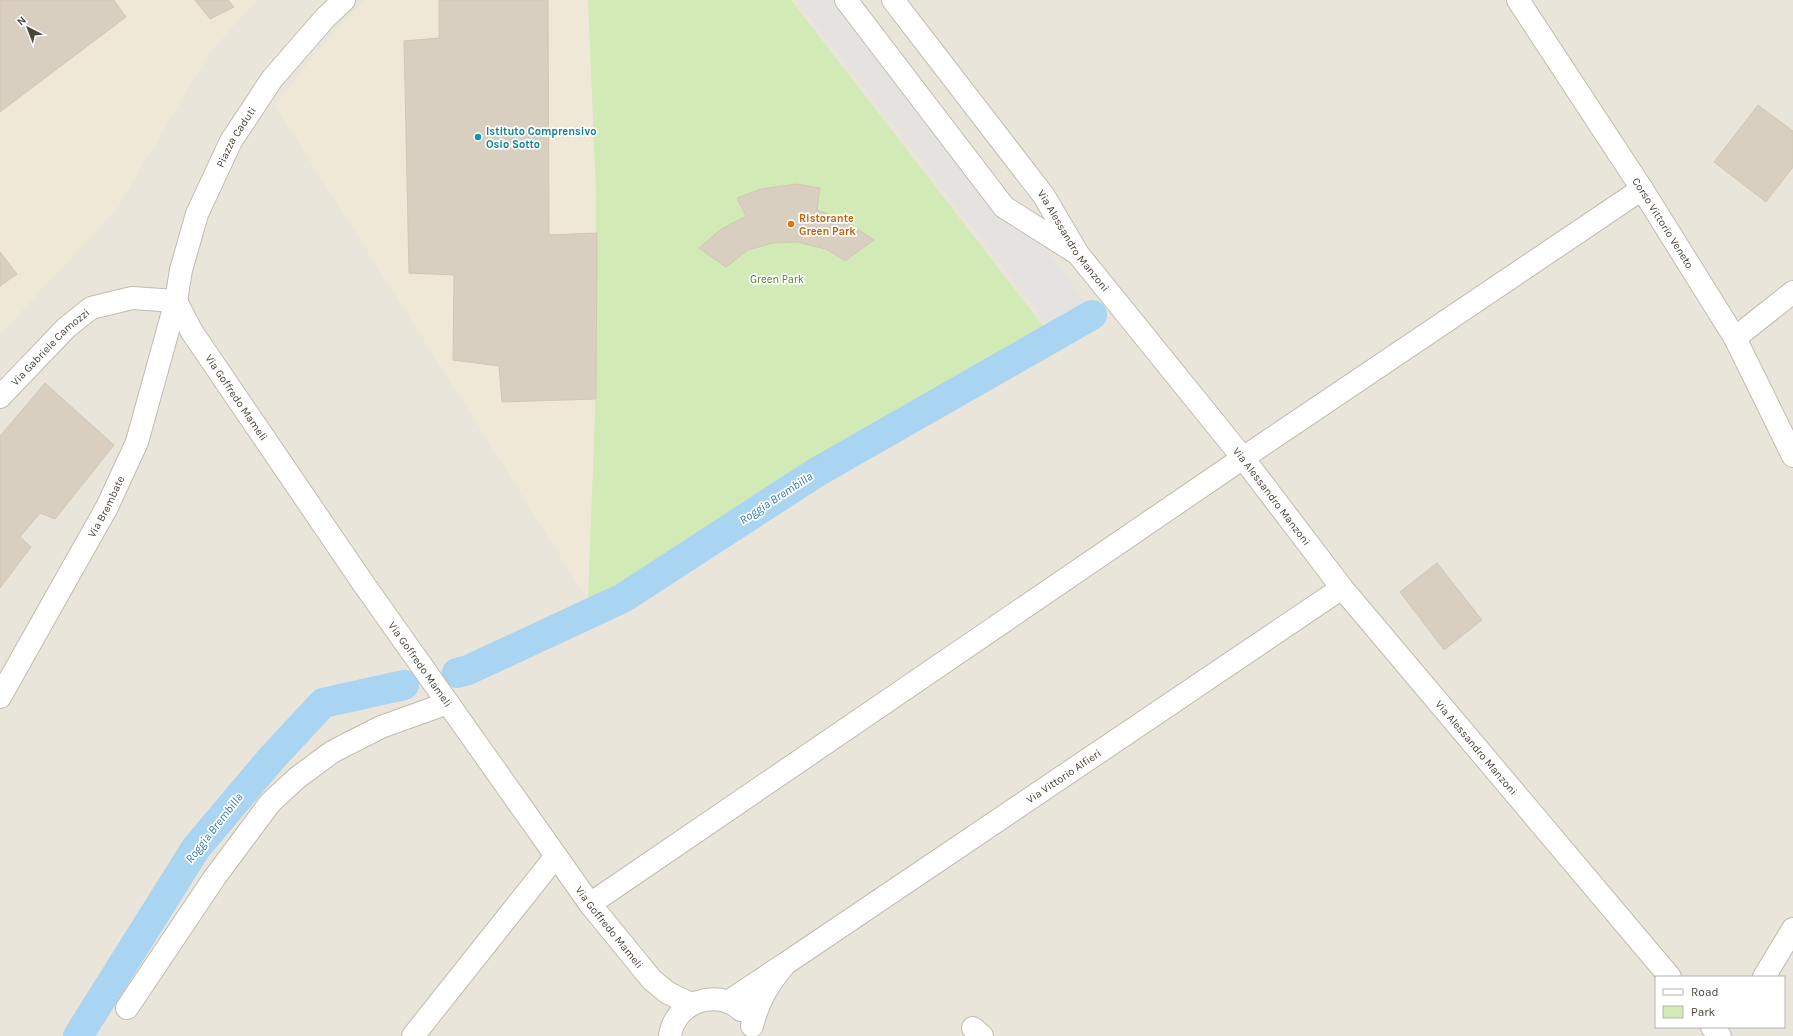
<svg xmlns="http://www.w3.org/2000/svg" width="1793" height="1036" font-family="Karla,sans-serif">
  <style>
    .residential { fill: #eae5da; fill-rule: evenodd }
    .education { fill: #efe8d6 }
    .green { fill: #d2eab5 }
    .parking { fill: #e5e3e0 }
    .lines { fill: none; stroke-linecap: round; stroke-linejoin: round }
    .canal { stroke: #a9d4f2; stroke-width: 30 }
    .building { fill: #d8cfc1; stroke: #d3c7b4 }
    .minor-casing { stroke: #c2bbae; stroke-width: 24 }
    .minor { stroke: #fff; stroke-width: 22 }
    .culture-dot { fill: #0f9aa8; stroke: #fff; stroke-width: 1.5 }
    .food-dot { fill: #e8710a; stroke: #fff; stroke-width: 1.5 }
    .labels { text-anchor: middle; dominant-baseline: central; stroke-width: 3.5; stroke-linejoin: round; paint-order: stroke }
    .culture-label { font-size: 11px; font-weight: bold; fill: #0d838f; stroke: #fff; text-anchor: start }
    .street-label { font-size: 11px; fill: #4b4439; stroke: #fff }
    .food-label { font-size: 11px; font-weight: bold; fill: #c56008; stroke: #fff; text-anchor: start }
    .park-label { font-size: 11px; fill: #4a7f2a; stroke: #fff }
    .water-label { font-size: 12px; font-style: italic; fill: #2e7ab2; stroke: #fff }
  </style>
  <rect width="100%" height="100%" fill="#f6f3ec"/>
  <path class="residential" d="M0 0H1793V1036H0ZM1656 977H1784V1027H1656Z"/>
  <path class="education" d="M0 0H257L210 52 116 210 0 334Z
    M365 0H588L600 286 588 601 497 455 275 106 318 50Z"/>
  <path class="green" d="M588 0H791L1047 331 588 601 595 416 596 189Z"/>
  <path class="parking" d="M796 0H857L1089 306 1050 328Z"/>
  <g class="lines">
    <path class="canal" d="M457 673 468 670 623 598 817 472 1092 315
      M78 1036 196 848 271 759 323 703 404 685"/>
  </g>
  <path class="building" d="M0 0H114L126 17 0 112Z
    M195 0H228L234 7 210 19Z
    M439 0H548L549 235 597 233 596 399 502 402 499 366 453 360 454 275 409 273 404 41 439 38Z
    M1758 105 1793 131V167L1766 202 1714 162Z
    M797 184 820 188 817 210 843 219 874 240 845 261 826 249 797 242 773 243 748 250 726 267 699 248 720 230 746 216 737 198 761 189Z
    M0 252 17 274 0 286Z
    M45 383 114 445 55 519 40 513 20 537 31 547 0 588V436Z
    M1437 563 1482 620 1444 650 1400 592Z"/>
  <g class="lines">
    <g class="minor-casing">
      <g id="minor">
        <path d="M846 0 1004 207 1075 252"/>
        <path id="s1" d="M893 0 1044 196 1078 254 1243 458 1342 588 1670 977"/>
        <path id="s2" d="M1518 0 1642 189 1735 338 1793 456"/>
        <path id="s3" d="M176 301 192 332 363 583 590 904 652 980 668 993 691 1004"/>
        <path d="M1735 338 1793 292"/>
        <path id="s4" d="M0 397 66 328 91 308 132 298 176 301"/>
        <path id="s5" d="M0 697 107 507 137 442 176 301 181 270 197 214 231 141 272 79 325 18 344 0"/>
        <path d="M590 904 1243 458 1642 189"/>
        <path id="s6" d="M785 964 1342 588"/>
        <path d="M1764 977 1793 929"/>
        <path d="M728 1002 785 964C767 986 759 999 752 1026"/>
        <path d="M127 1008 215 877 270 803 297 778 332 752 381 727 448 703"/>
        <path d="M1712 1027 1720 1036"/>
        <path d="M973 1028 982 1036"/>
        <path d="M413 1036 556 856"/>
        <path d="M670 1036C674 1003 716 987 741 1010"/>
      </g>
    </g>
    <use href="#minor" class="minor"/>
  </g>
  <circle class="culture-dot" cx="478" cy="137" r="4"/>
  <circle class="food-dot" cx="791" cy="224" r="4"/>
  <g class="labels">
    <g class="culture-label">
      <text x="486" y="131">Istituto Comprensivo<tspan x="486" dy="13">Osio Sotto</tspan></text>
    </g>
    <g class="street-label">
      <text stroke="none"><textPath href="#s5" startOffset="612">Piazza Caduti</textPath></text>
      <text stroke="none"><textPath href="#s2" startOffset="266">Corso Vittorio Veneto</textPath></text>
      <text stroke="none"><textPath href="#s1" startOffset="301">Via Alessandro Manzoni</textPath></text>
      <text stroke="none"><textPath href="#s4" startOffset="71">Via Gabriele Camozzi</textPath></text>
      <text stroke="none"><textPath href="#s3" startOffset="114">Via Goffredo Mameli</textPath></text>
      <text stroke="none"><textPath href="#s1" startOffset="625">Via Alessandro Manzoni</textPath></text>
      <text stroke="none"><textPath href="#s5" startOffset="218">Via Brembate</textPath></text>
      <text stroke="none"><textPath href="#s3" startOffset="438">Via Goffredo Mameli</textPath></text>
      <text stroke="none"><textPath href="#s1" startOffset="949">Via Alessandro Manzoni</textPath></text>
      <text stroke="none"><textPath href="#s6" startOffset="336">Via Vittorio Alfieri</textPath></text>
      <text stroke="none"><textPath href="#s3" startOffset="762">Via Goffredo Mameli</textPath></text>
    </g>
    <g class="food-label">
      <text x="799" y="218">Ristorante<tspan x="799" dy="13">Green Park</tspan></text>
    </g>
    <g class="park-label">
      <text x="777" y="279">Green Park</text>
    </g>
    <g class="water-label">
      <text transform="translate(776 498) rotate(-33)">Roggia Brembilla</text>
      <text transform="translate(214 828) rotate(-52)">Roggia Brembilla</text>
    </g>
  </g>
  <rect x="1655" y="976" width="130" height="52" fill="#ffffff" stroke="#b7b4b0"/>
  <rect x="1663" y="989" width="20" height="6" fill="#ffffff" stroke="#b7b4b0"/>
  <text x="1691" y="996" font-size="12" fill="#4b4439">Road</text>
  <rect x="1663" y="1006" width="20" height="12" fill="#d2eab5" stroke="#b7b4b0"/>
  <text x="1691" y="1016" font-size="12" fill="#4b4439">Park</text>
  <g transform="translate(28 28) rotate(318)" stroke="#ffffff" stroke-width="3" paint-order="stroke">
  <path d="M0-3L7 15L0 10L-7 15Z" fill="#4b4439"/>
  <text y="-6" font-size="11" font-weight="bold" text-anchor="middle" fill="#4b4439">N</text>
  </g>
</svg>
